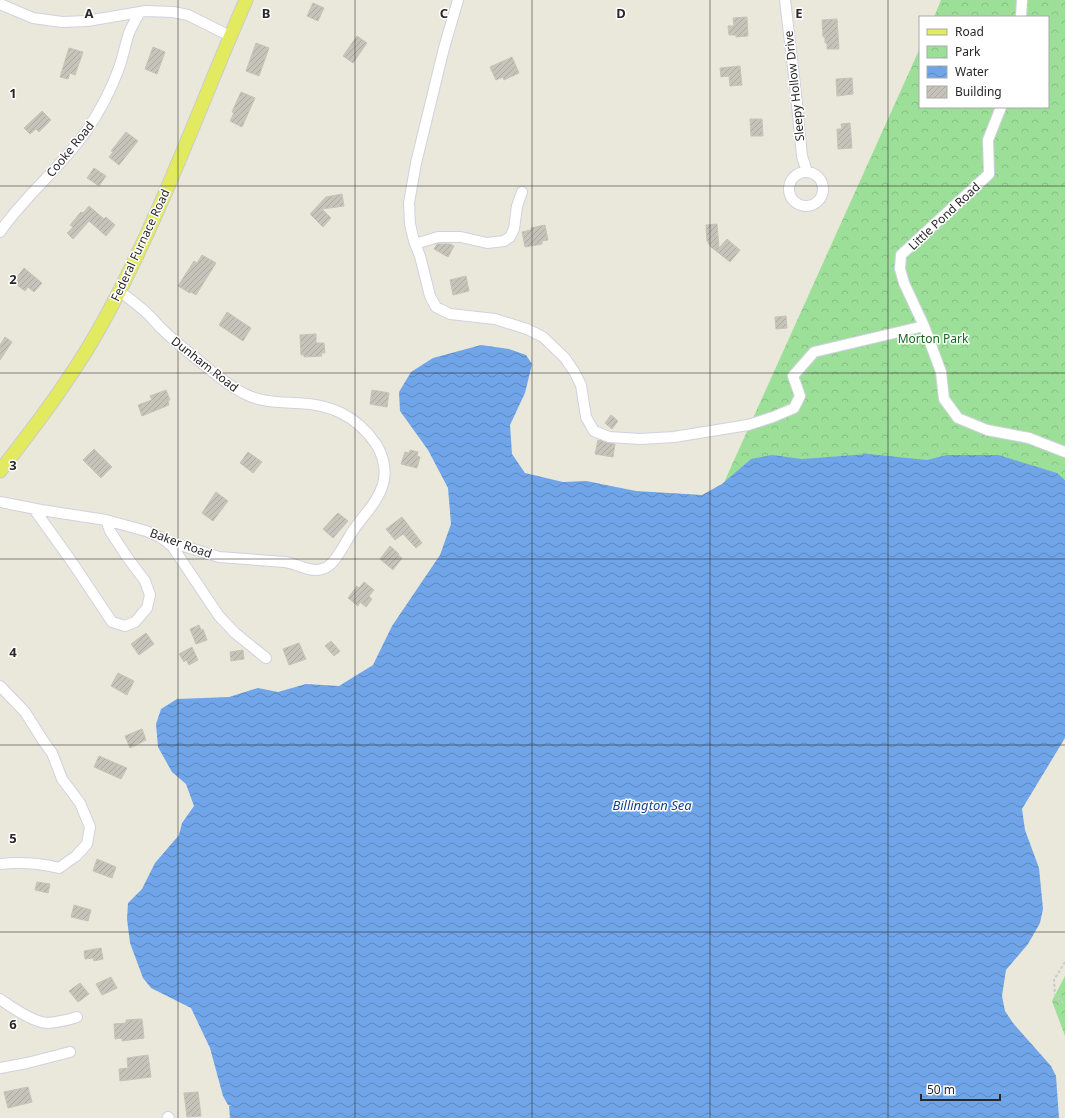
<svg xmlns="http://www.w3.org/2000/svg" width="1065" height="1118" font-family="'Noto Sans',sans-serif">
  <style>
    .park { fill: url(#park-crowns) }
    .water { fill: url(#water-waves) }
    .building { fill: url(#building-hatch); stroke: #c5c4b4 }
    .lines { fill: none; stroke-linecap: round; stroke-linejoin: round }
    .minor-casing { stroke: #d1d0e1; stroke-width: 12 }
    .major-casing { stroke: #cbcbcb; stroke-width: 15 }
    .path { stroke: #cbcbcb; stroke-width: 2; stroke-dasharray: 3 2; stroke-linecap: butt }
    .minor { stroke: #fff; stroke-width: 10 }
    .major { stroke: #e2eb5f; stroke-width: 13 }
    .grid { fill: none; stroke: #282828; stroke-width: 1; stroke-opacity: 0.55 }
    .labels { text-anchor: middle; dominant-baseline: central; stroke-width: 3; stroke-linejoin: round; paint-order: stroke }
    .street-label { font-size: 12px; fill: #282828; stroke: #fff }
    .park-label { font-size: 12px; fill: #1c6222; stroke: #fff }
    .water-label { font-size: 13px; font-style: italic; fill: #124192; stroke: #fff }
    .grid-label { font-size: 13px; text-anchor: middle; font-weight: bold; fill: #282828; stroke: #fff; stroke-width: 3; stroke-linejoin: round; paint-order: stroke }
  </style>
  <defs>
    <pattern id="park-crowns" width="20" height="18" patternUnits="userSpaceOnUse"><rect width="20" height="18" fill="#9cdf98"/><path d="M2 6a3 3 0 1 1 6 0M12 15a3 3 0 1 1 6 0" fill="none" stroke="#86bf83"/></pattern>
    <pattern id="water-waves" width="16" height="10" patternUnits="userSpaceOnUse"><rect width="16" height="10" fill="#70a6e9"/><path d="M0 5q4-4 8 0t8 0" fill="none" stroke="#5c87bd"/></pattern>
    <pattern id="building-hatch" width="6" height="6" patternUnits="userSpaceOnUse"><rect width="6" height="6" fill="#c6c4ba"/><path d="M-1 1l2-2M0 6l6-6M5 7l2-2" fill="none" stroke="#aaa8a0"/></pattern>
  </defs>
  <rect width="100%" height="100%" fill="#eae8da"/>
  <path class="park" d="M941 0H1065V489L717 498 920 48V107H1048V17H934Z
    M1065 976V1036L1052 1001Z"/>
  <path class="water" d="M481 345 509 349 526 355 532 364 525 393 510 425 512 454 525 473 563 482 586 481 636 491 702 495 722 484 751 459 772 455 802 459 868 454 927 460 947 455H998L1057 473 1065 480V738L1022 809 1025 830 1039 868 1043 909 1040 923 1028 944 1006 970 1002 996 1005 1011 1013 1023 1051 1066 1056 1076 1059 1118H230L229 1106H232L228 1105 223 1096 210 1048 191 1008 151 988 143 978 130 943 127 919 128 903 142 889 155 863 179 835 182 823 194 806 186 784 172 772 158 747 156 724 161 709 177 699 229 697 258 688 278 692 306 684 339 686 373 665 392 626 440 555 451 524 448 488 428 450 400 411 399 392 411 372 433 358Z"/>
  <path class="building" d="M313 3 324 8 318 21 307 16Z
    M747 17 748 36 736 37V35H729L728 26H734L733 18Z
    M837 19 839 49H827V43H825V37H823L822 20Z
    M357 36 367 43 353 63 343 56Z
    M256 43 269 48 259 76 246 71Z
    M153 47 165 52 157 74 145 69Z
    M69 48 83 52 75 75 70 73 68 79 60 77Z
    M512 57 519 73 504 80 503 77 496 80 490 67Z
    M740 66 742 85 730 86 729 76 721 77 720 68Z
    M852 78 853 94 837 96 836 79Z
    M241 92 255 98 242 127 230 121 234 113 232 112Z
    M42 111 51 120 39 132 36 129 30 134 24 128Z
    M750 119H762L763 136H751Z
    M850 123 852 148 838 149 837 129H842L841 124Z
    M126 132 138 141 119 165 109 157 113 152 111 151Z
    M94 168 106 176 99 186 87 178Z
    M342 194 344 206 322 209 331 218 323 227 310 214 326 197Z
    M89 206 104 219 106 217 115 225 106 236 89 221 73 239 67 233 73 227 70 225 81 212 83 213Z
    M717 224 719 248 727 239 740 250 730 262 711 247 707 241 706 225Z
    M545 225 548 240 542 241V244L525 247 522 232 531 230V228Z
    M437 244H450L454 246 448 257 434 249Z
    M202 255 216 263 196 295 191 292 190 293 178 286 194 261 197 263Z
    M24 268 42 283 34 292 28 287 25 291 13 282Z
    M466 276 469 291 453 295 450 280Z
    M227 312 251 328 243 341 219 325Z
    M786 316 787 328 776 329 775 317Z
    M316 334V343H324L325 353H321L322 356 304 357V355H301L300 335Z
    M5 337 12 342 0 360V345Z
    M166 390 170 400 168 401 169 405 142 416 138 405 152 400 150 396Z
    M372 390 389 393 387 407 370 404Z
    M611 415 618 421 612 429 605 423Z
    M598 440 615 444 613 457 595 454Z
    M94 449 112 467 101 478 83 460Z
    M410 450 418 452 417 456 420 457 417 468 401 464 405 452 409 453Z
    M248 452 262 462 253 473 240 463Z
    M216 492 228 501 213 521 202 513Z
    M338 513 348 521 333 538 323 529Z
    M402 517 422 543 416 548 403 534 395 540 386 529Z
    M390 546 399 554 398 555 402 558 393 570 380 559Z
    M364 582 374 590 369 596 372 599 366 607 360 602 358 606 348 598 357 586 359 588Z
    M199 625 201 630 203 629 207 640 196 644 190 629Z
    M146 633 154 644 139 655 131 644Z
    M331 641 340 651 334 656 325 646Z
    M299 643 306 659 289 665 283 649Z
    M192 647 198 660 189 665 186 660 184 662 179 654Z
    M243 650 244 659 231 661 230 652Z
    M118 673 134 681 127 695 111 686Z
    M142 729 146 740 130 748 125 736Z
    M99 756 127 768 121 779 94 767Z
    M97 859 116 867 112 878 93 871Z
    M37 882 50 884 48 893 35 890Z
    M74 905 91 910 88 921 71 917Z
    M101 948 103 959 94 961 93 958 85 959 84 951Z
    M111 977 117 988 102 995 96 984Z
    M80 983 89 994 78 1002 69 991Z
    M142 1019 144 1038 122 1041V1038L115 1039 114 1024 126 1023V1020Z
    M148 1055 151 1077 120 1081 119 1069 128 1068 127 1058Z
    M28 1087 32 1102 8 1108 4 1092Z
    M198 1092 201 1116 187 1117 184 1093Z"/>
  <g class="lines">
    <g class="minor-casing">
      <path id="minor" d="M458 0 444 48 416 163 409 203 410 224 414 241 420 256 430 296 436 307 450 314 495 319 527 329 543 337 565 358 575 373 581 385 586 417 594 431 609 437 640 439 674 437 748 425 773 417 794 408 800 396 793 376 814 352 924 326
        M785 0 795 85 802 156 807 172
        M0 4 33 18 62 22 87 21 146 11 173 12 188 15 230 36
        M1021 17 1022 0
        M1001 107 988 140 989 174 901 255 900 269 904 283 924 326 941 372 944 399 958 418 987 430 1029 438 1065 452
        M789 189a17 17 0 1 1 34 0a17 17 0 1 1-34 0Z
        M0 232C25 195 62 167 87 130 100 111 111 90 119 68 123 57 125 45 129 33 132 26 136 19 140 12
        M415 244 438 237H461L487 243 504 241 510 237 514 229 517 206 522 192
        M0 502 41 510 106 520 146 531 160 537 164 540 219 557 285 562C292 563 298 566 305 568 330 577 338 555 349 537 359 519 377 505 383 484 387 471 383 455 376 444 356 415 330 404 296 403 278 402 259 402 243 393 228 385 216 375 204 365 190 353 175 342 162 329 155 322 149 314 141 308 134 302 127 297 119 291
        M34 509 72 562 112 622 125 626 135 622 147 608 150 595 145 581 127 557 110 531 106 520
        M167 542 172 546 219 616 235 633 266 658
        M0 686 25 712 44 742 52 753 62 779 80 803 90 827 87 844 76 856 59 868C39 863 20 862 0 864
        M0 999C11 1007 35 1023 48 1023 58 1022 68 1020 77 1017
        M0 1068 27 1063 70 1052
        M168 1117 169 1118"/>
    </g>
    <g class="major-casing">
      <path id="major" d="M0 471C40 420 79 368 109 311 162 212 201 103 246 0"/>
    </g>
    <path class="path" d="M1065 962 1054 980 1055 995 1065 1005"/>
    <use href="#minor" class="minor"/>
    <use href="#major" class="major"/>
  </g>
  <path class="grid" d="M178 0V1118M355 0V1118M532 0V1118M710 0V1118M888 0V1118M0 186H1065M0 373H1065M0 559H1065M0 745H1065M0 932H1065"/>
  <g class="labels">
    <g class="street-label">
      <text transform="translate(794 86) rotate(-96)">Sleepy Hollow Drive</text>
      <text transform="translate(70 149) rotate(-51)">Cooke Road</text>
      <text transform="translate(944 216) rotate(-43)">Little Pond Road</text>
      <text transform="translate(140 245) rotate(-65)">Federal Furnace Road</text>
      <text transform="translate(205 364) rotate(38)">Dunham Road</text>
      <text transform="translate(181 543) rotate(20)">Baker Road</text>
    </g>
    <g class="park-label">
      <text x="933" y="338">Morton Park</text>
    </g>
    <g class="water-label">
      <text x="652" y="805">Billington Sea</text>
    </g>
  </g>
  <g class="grid-label">
    <text x="89" y="18">A</text>
    <text x="266" y="18">B</text>
    <text x="444" y="18">C</text>
    <text x="621" y="18">D</text>
    <text x="799" y="18">E</text>
    <text x="13" y="98">1</text>
    <text x="13" y="284">2</text>
    <text x="13" y="470">3</text>
    <text x="13" y="657">4</text>
    <text x="13" y="843">5</text>
    <text x="13" y="1029">6</text>
  </g>
  <rect x="919" y="16" width="130" height="92" fill="#ffffff" stroke="#a9a9a9"/>
  <rect x="927" y="29" width="20" height="6" fill="#e2eb5f" stroke="#a9a9a9"/>
  <text x="955" y="36" font-size="12" fill="#282828">Road</text>
  <rect x="927" y="46" width="20" height="12" fill="url(#park-crowns)" stroke="#a9a9a9"/>
  <text x="955" y="56" font-size="12" fill="#282828">Park</text>
  <rect x="927" y="66" width="20" height="12" fill="url(#water-waves)" stroke="#a9a9a9"/>
  <text x="955" y="76" font-size="12" fill="#282828">Water</text>
  <rect x="927" y="86" width="20" height="12" fill="url(#building-hatch)" stroke="#a9a9a9"/>
  <text x="955" y="96" font-size="12" fill="#282828">Building</text>
  <path d="M921 1094v6h79v-6" fill="none" stroke="#282828" stroke-width="2"/>
  <text x="927" y="1094" font-size="12" fill="#282828" stroke="#ffffff" stroke-width="3" paint-order="stroke">50 m</text>
</svg>
